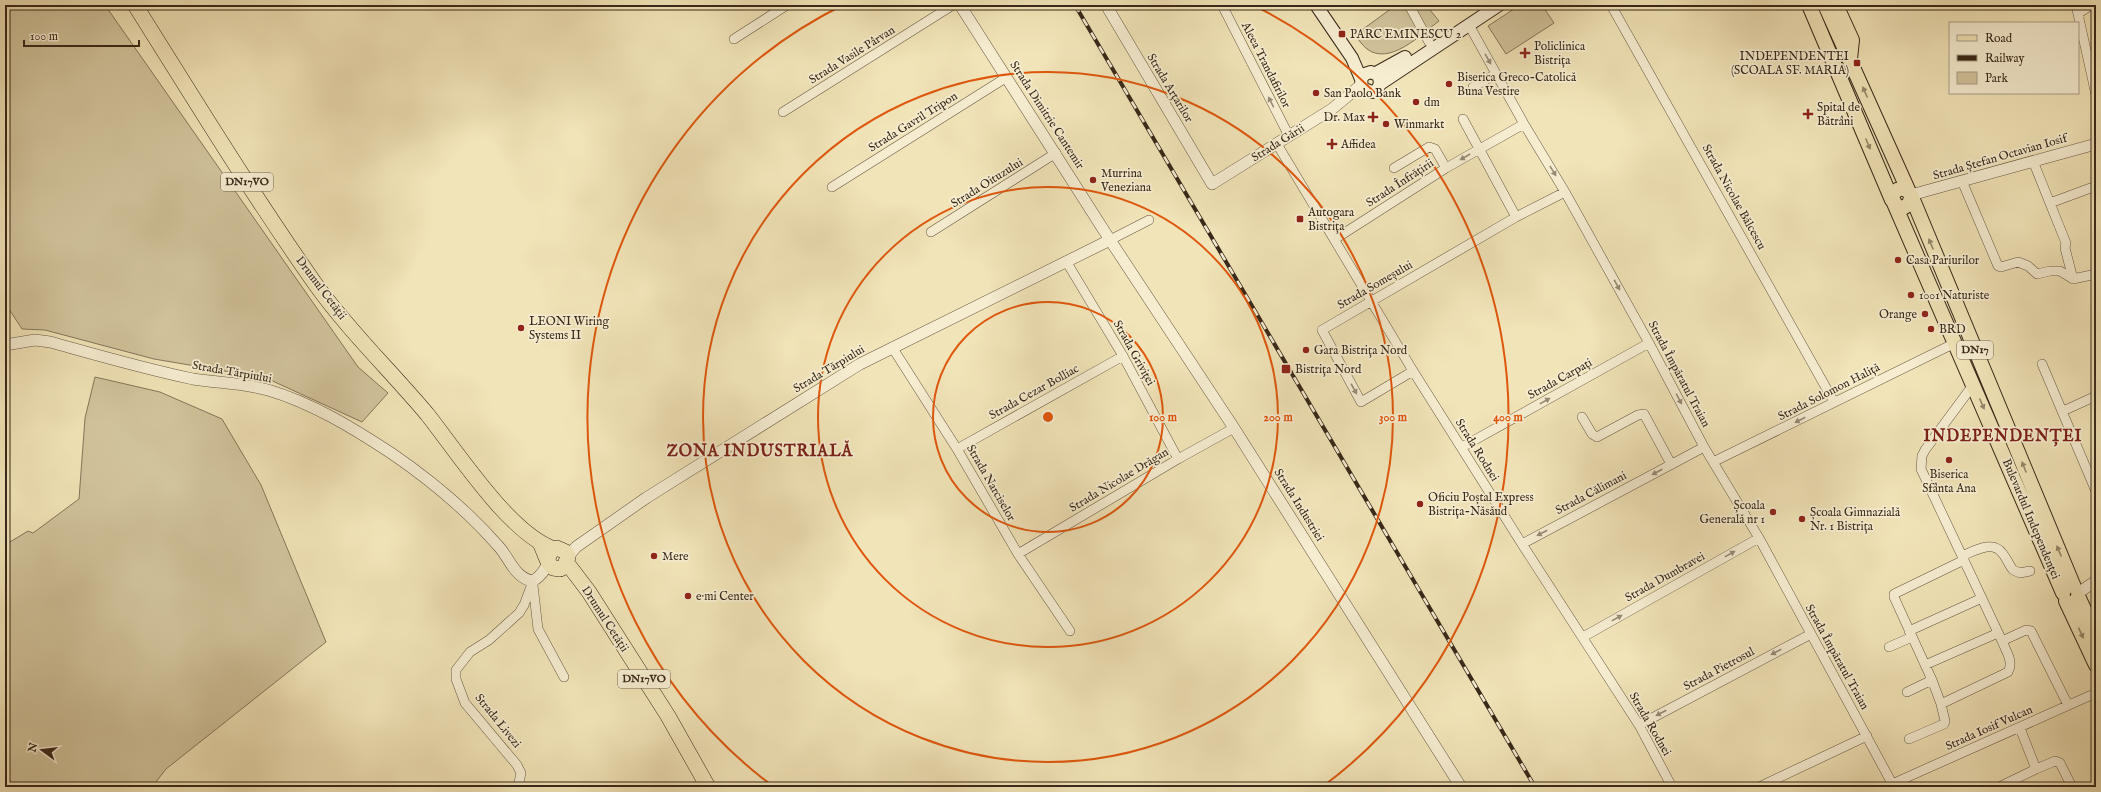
<svg xmlns="http://www.w3.org/2000/svg" width="2101" height="792" font-family="'IM FELL English',serif">
  <style>
    .green { fill: #d2c49d; stroke: #85765b }
    .lines { fill: none; stroke-linecap: round; stroke-linejoin: round }
    .minor-casing { stroke: #665741; stroke-width: 10 }
    .tertiary-casing { stroke: #665741; stroke-width: 12 }
    .secondary-casing { stroke: #382819; stroke-width: 14 }
    .primary-casing { stroke: #382819; stroke-width: 16 }
    .trunk-casing { stroke: #382819; stroke-width: 16 }
    .minor { stroke: #f6edd1; stroke-width: 9 }
    .tertiary { stroke: #f6edd1; stroke-width: 11 }
    .secondary { stroke: #f6edd1; stroke-width: 12 }
    .primary { stroke: #f1e4b8; stroke-width: 14 }
    .trunk { stroke: #f1e4b8; stroke-width: 15 }
    .rail-casing { stroke: #382819; stroke-width: 4 }
    .rail { stroke: #f6edd1; stroke-width: 2.5; stroke-dasharray: 8; stroke-linecap: butt }
    .oneway { fill: #978a75 }
    .oneway2 { fill: #948668 }
    .ring { fill: none; stroke: #df570d; stroke-width: 2 }
    .poi-dot { fill: #8f2418; stroke: #f6edd1; stroke-width: 1.5 }
    .labels { text-anchor: middle; dominant-baseline: central; stroke-width: 3.5; stroke-linejoin: round; paint-order: stroke }
    .shield { fill: #f6edd1; stroke: #716350; stroke-width: 1 }
    .shield-label { font-size: 11px; font-weight: bold; fill: #382819 }
    .poi-label { font-size: 12px; fill: #382819; stroke: #f6edd1; text-anchor: start }
    .street-label { font-size: 12px; fill: #382819; stroke: #f6edd1 }
    .district-label { font-size: 16px; font-weight: bold; letter-spacing: 1px; fill: #7a1f14; stroke: #f6edd1 }
    .centre { fill: #df570d; stroke: #f6edd1; stroke-width: 2 }
    .ring-label { font-size: 12px; text-anchor: middle; font-weight: bold; fill: #df570d; stroke: #f6edd1; stroke-width: 3.5; stroke-linejoin: round; paint-order: stroke }
  </style>
  <rect width="100%" height="100%" fill="#f1e4b8"/>
  <filter id="stains"><feTurbulence type="fractalNoise" baseFrequency=".005" numOctaves="4"/><feColorMatrix values="0 0 0 0 .2 0 0 0 0 .09 0 0 0 0 .02 0 0 0 .5 -.17"/></filter>
  <radialGradient id="worn" r=".72"><stop offset=".6" stop-color="#630" stop-opacity="0"/><stop offset="1" stop-color="#630" stop-opacity=".3"/></radialGradient>
  <path class="green" d="M5 5H105L358 367 388 393 362 422 266 378 154 359 45 330 22 329 5 303Z
    M1396 5H1426L1439 21C1420 35 1390 66 1367 49 1362 45 1358 39 1355 35Z
    M1520 5H1542L1554 23 1506 54 1488 26Z
    M95 377 160 392 222 419 261 485 326 642 166 769 152 787H5V545L28 531 33 533 79 499 85 418Z"/>
  <g class="lines">
    <g class="minor-casing">
      <path id="minor" d="M1222 5 1289 136
        M1409 5 1429 42
        M1611 5 1834 402
        M2076 5 2096 95
        M2079 13 2091 5
        M1469 25 1524 124 1565 192 1649 343 1704 447 1759 538 1894 787
        M734 39 787 5
        M1473 87 1496 74
        M783 112 953 5
        M1463 119 1516 217
        M1277 144 1413 371 1522 544 1639 725 1672 787
        M2033 161 2066 243 2065 248 2073 279
        M1394 168 1429 147 1435 149 1446 168
        M1962 181 1998 266 2001 267 2018 262 2028 266 2037 274 2050 271H2060L2073 279
        M832 187 1007 77
        M2050 203 2096 186
        M931 232 1056 153
        M1335 239 1446 168 1524 124
        M1110 240 1149 220
        M1066 261 1123 356 1178 459
        M2073 279 2096 274
        M892 347 957 449 1018 554 1070 631
        M2042 364 2095 489
        M1413 371 1361 402 1322 330 1516 217 1565 192
        M2063 411 2096 396
        M1582 417 1592 434 1597 437 1638 415 1644 414 1671 464
        M1462 447 1649 343
        M957 449 1123 356
        M1713 462 1955 343
        M1522 544 1704 447
        M1018 554 1178 459 1234 428
        M1962 556C1974 551 1993 539 2003 554 2007 559 2009 565 2013 570L2020 573 2030 571
        M533 585 538 629 564 677
        M1909 631 1982 598
        M1583 637 1759 538
        M2002 641 2026 630 2031 631 2068 705
        M1889 647 1912 637
        M1925 665 1998 633
        M1907 692 1932 680 1894 597V594L1964 560
        M1941 704 2008 672C2014 662 2006 651 2002 641L1921 469 1922 456 1925 450 1973 385
        M1639 725 1811 634
        M2020 728 2036 769 2055 761 2060 763 2072 787
        M1909 739 1944 724 1945 721 1941 704 1932 680
        M1892 784 2096 693
        M518 787 521 773 517 765 465 703 456 679V670L470 652 489 640 519 613 524 605 533 581
        M1759 787 1867 736
        M1999 787 2036 769"/>
    </g>
    <g class="tertiary-casing">
      <path id="tertiary" d="M960 5 1110 240 1234 428 1461 787
        M1106 5 1212 184 1332 109 1361 85
        M1911 195 2096 144
        M5 345 35 340 50 342C97 355 145 369 193 379 218 383 244 383 268 390 312 403 353 428 391 453 432 481 468 511 500 548 510 560 516 579 533 581 541 576 545 571 548 562
        M568 557 576 547 646 498 860 364 1110 240
        M2078 593 2096 581"/>
    </g>
    <g class="secondary-casing">
      <path id="secondary" d="M1316 5 1352 58 1361 79 1362 88 1372 92 1377 90 1380 84 1379 76 1371 72 1365 74 1361 79
        M1376 73 1405 57
        M1380 84 1499 5"/>
    </g>
    <g class="primary-casing">
      <path id="primary" d="M1809 5 1892 200
        M1825 5 1909 192
        M1836 5 1852 40 1850 59
        M1911 198 1909 204 1903 208 1896 206 1892 197C1895 187 1906 186 1911 195L2074 587
        M1894 203 2063 593
        M2078 596 2096 636
        M2066 601 2096 665"/>
    </g>
    <g class="trunk-casing">
      <path id="trunk" d="M135 5C194 99 252 194 316 285 349 331 391 371 427 414 458 453 509 533 554 549
        M541 545 548 562 553 568 560 569 564 567 568 557 566 552 557 548 551 551 548 558
        M567 563 589 592 668 716 708 787"/>
    </g>
    <use href="#minor" class="minor"/>
    <use href="#tertiary" class="tertiary"/>
    <use href="#secondary" class="secondary"/>
    <use href="#primary" class="primary"/>
    <use href="#trunk" class="trunk"/>
    <g class="rail-casing">
      <path id="rail" d="M1075 5 1535 787"/>
    </g>
    <use href="#rail" class="rail"/>
  </g>
  <defs><path id="oneway-solid" d="M-6-.8H1V-3.2L6.5 0L1 3.2V.8H-6Z"/></defs>
  <g class="oneway">
    <use href="#oneway-solid" transform="translate(1488 59) rotate(60)"/>
    <use href="#oneway-solid" transform="translate(1271 102) rotate(-117)"/>
    <use href="#oneway-solid" transform="translate(1465 157) rotate(150)"/>
    <use href="#oneway-solid" transform="translate(1553 171) rotate(58)"/>
    <use href="#oneway-solid" transform="translate(1617 285) rotate(61)"/>
    <use href="#oneway-solid" transform="translate(1354 389) rotate(61)"/>
    <use href="#oneway-solid" transform="translate(1679 399) rotate(62)"/>
    <use href="#oneway-solid" transform="translate(1545 401) rotate(-29)"/>
    <use href="#oneway-solid" transform="translate(1800 420) rotate(153)"/>
    <use href="#oneway-solid" transform="translate(1657 472) rotate(152)"/>
    <use href="#oneway-solid" transform="translate(1542 533) rotate(152)"/>
    <use href="#oneway-solid" transform="translate(1730 554) rotate(-29)"/>
    <use href="#oneway-solid" transform="translate(1617 618) rotate(-29)"/>
    <use href="#oneway-solid" transform="translate(1776 652) rotate(152)"/>
    <use href="#oneway-solid" transform="translate(1661 713) rotate(152)"/>
  </g>
  <g class="oneway2">
    <use href="#oneway-solid" transform="translate(1865 92) rotate(-114)"/>
    <use href="#oneway-solid" transform="translate(1868 144) rotate(67)"/>
    <use href="#oneway-solid" transform="translate(1931 244) rotate(-113)"/>
    <use href="#oneway-solid" transform="translate(1982 404) rotate(66)"/>
    <use href="#oneway-solid" transform="translate(2024 467) rotate(-112)"/>
    <use href="#oneway-solid" transform="translate(2059 551) rotate(-113)"/>
    <use href="#oneway-solid" transform="translate(2081 633) rotate(65)"/>
  </g>
  <g class="ring">
    <circle cx="1048" cy="417" r="115"/>
    <circle cx="1048" cy="417" r="230"/>
    <circle cx="1048" cy="417" r="345"/>
    <path d="M774 787A460 460 0 0 1 843 5M1253 5A460 460 0 0 1 1322 787"/>
  </g>
  <g class="poi-dot">
    <rect x="1338" y="30" width="8" height="8" rx="2"/>
    <path d="M1523 47h4v4h4v4h-4v4h-4v-4h-4v-4h4z"/>
    <rect x="1853" y="59" width="8" height="8" rx="2"/>
    <circle cx="1449" cy="84" r="4"/>
    <circle cx="1316" cy="93" r="4"/>
    <circle cx="1416" cy="102" r="4"/>
    <path d="M1806 108h4v4h4v4h-4v4h-4v-4h-4v-4h4z"/>
    <path d="M1371 111h4v4h4v4h-4v4h-4v-4h-4v-4h4z"/>
    <circle cx="1386" cy="124" r="4"/>
    <path d="M1330 138h4v4h4v4h-4v4h-4v-4h-4v-4h4z"/>
    <circle cx="1093" cy="180" r="4"/>
    <rect x="1296" y="215" width="8" height="8" rx="2"/>
    <circle cx="1898" cy="260" r="4"/>
    <circle cx="1911" cy="295" r="4"/>
    <circle cx="1925" cy="314" r="4"/>
    <circle cx="521" cy="328" r="4"/>
    <circle cx="1931" cy="329" r="4"/>
    <circle cx="1306" cy="350" r="4"/>
    <rect x="1281" y="364" width="10" height="10" rx="2"/>
    <circle cx="1949" cy="460" r="4"/>
    <circle cx="1420" cy="504" r="4"/>
    <circle cx="1773" cy="512" r="4"/>
    <circle cx="1802" cy="519" r="4"/>
    <circle cx="654" cy="556" r="4"/>
    <circle cx="688" cy="596" r="4"/>
  </g>
  <g class="labels">
    <g class="shield">
      <rect x="221" y="173" width="52" height="18" rx="3"/>
      <rect x="1957" y="341" width="36" height="18" rx="3"/>
      <rect x="618" y="670" width="52" height="18" rx="3"/>
    </g>
    <g class="shield-label">
      <text x="247" y="182">DN17VO</text>
      <text x="1975" y="350">DN17</text>
      <text x="644" y="679">DN17VO</text>
    </g>
    <g class="poi-label">
      <text x="1350" y="34">PARC EMINESCU 2</text>
      <text x="1534" y="46">Policlinica<tspan x="1534" dy="14">Bistrița</tspan></text>
      <text x="1849" y="56" text-anchor="end">INDEPENDENTEI<tspan x="1849" dy="14">(SCOALA SF. MARIA)</tspan></text>
      <text x="1457" y="77">Biserica Greco-Catolică<tspan x="1457" dy="14">Buna Vestire</tspan></text>
      <text x="1324" y="93">San Paolo Bank</text>
      <text x="1424" y="102">dm</text>
      <text x="1817" y="107">Spital de<tspan x="1817" dy="14">Bătrâni</tspan></text>
      <text x="1365" y="117" text-anchor="end">Dr. Max</text>
      <text x="1394" y="124">Winmarkt</text>
      <text x="1341" y="144">Affidea</text>
      <text x="1101" y="173">Murrina<tspan x="1101" dy="14">Veneziana</tspan></text>
      <text x="1308" y="212">Autogara<tspan x="1308" dy="14">Bistrița</tspan></text>
      <text x="1906" y="260">Casa Pariurilor</text>
      <text x="1919" y="295">1001 Naturiste</text>
      <text x="1917" y="314" text-anchor="end">Orange</text>
      <text x="529" y="321">LEONI Wiring<tspan x="529" dy="14">Systems II</tspan></text>
      <text x="1939" y="329">BRD</text>
      <text x="1314" y="350">Gara Bistrița Nord</text>
      <text x="1295" y="369">Bistrița Nord</text>
      <text x="1949" y="474" text-anchor="middle">Biserica<tspan x="1949" dy="14">Sfânta Ana</tspan></text>
      <text x="1428" y="497">Oficiu Poștal Express<tspan x="1428" dy="14">Bistrița-Năsăud</tspan></text>
      <text x="1765" y="505" text-anchor="end">Școala<tspan x="1765" dy="14">Generală nr 1</tspan></text>
      <text x="1810" y="512">Școala Gimnazială<tspan x="1810" dy="14">Nr. 1 Bistrița</tspan></text>
      <text x="662" y="556">Mere</text>
      <text x="696" y="596">e·mi Center</text>
    </g>
    <g class="street-label">
      <text transform="translate(852 55) rotate(-32)">Strada Vasile Pârvan</text>
      <text transform="translate(1266 65) rotate(63)">Aleea Trandafirilor</text>
      <text transform="translate(1170 88) rotate(59)">Strada Arțarilor</text>
      <text transform="translate(1047 115) rotate(57)">Strada Dimitrie Cantemir</text>
      <text transform="translate(913 122) rotate(-32)">Strada Gavril Tripon</text>
      <text transform="translate(1278 143) rotate(-32)">Strada Gării</text>
      <text transform="translate(2000 157) rotate(-16)">Strada Ștefan Octavian Iosif</text>
      <text transform="translate(987 183) rotate(-32)">Strada Oituzului</text>
      <text transform="translate(1400 183) rotate(-33)">Strada Înfrățirii</text>
      <text transform="translate(1734 197) rotate(61)">Strada Nicolae Bălcescu</text>
      <text transform="translate(1375 285) rotate(-30)">Strada Someșului</text>
      <text transform="translate(321 288) rotate(53)">Drumul Cetății</text>
      <text transform="translate(1134 353) rotate(61)">Strada Griviței</text>
      <text transform="translate(829 369) rotate(-31)">Strada Tărpiului</text>
      <text transform="translate(232 372) rotate(10)">Strada Tărpiului</text>
      <text transform="translate(1679 374) rotate(62)">Strada Împăratul Traian</text>
      <text transform="translate(1560 379) rotate(-29)">Strada Carpați</text>
      <text transform="translate(1034 392) rotate(-29)">Strada Cezar Bolliac</text>
      <text transform="translate(1829 392) rotate(-27)">Strada Solomon Haliță</text>
      <text transform="translate(1477 450) rotate(58)">Strada Rodnei</text>
      <text transform="translate(1119 480) rotate(-31)">Strada Nicolae Drăgan</text>
      <text transform="translate(991 483) rotate(60)">Strada Narciselor</text>
      <text transform="translate(1591 493) rotate(-28)">Strada Călimani</text>
      <text transform="translate(1299 505) rotate(58)">Strada Industriei</text>
      <text transform="translate(2031 519) rotate(67)">Bulevardul Independenței</text>
      <text transform="translate(1665 577) rotate(-29)">Strada Dumbravei</text>
      <text transform="translate(605 619) rotate(57)">Drumul Cetății</text>
      <text transform="translate(1837 657) rotate(61)">Strada Împăratul Traian</text>
      <text transform="translate(1719 669) rotate(-28)">Strada Pietrosul</text>
      <text transform="translate(498 721) rotate(51)">Strada Livezi</text>
      <text transform="translate(1650 724) rotate(60)">Strada Rodnei</text>
      <text transform="translate(1989 728) rotate(-24)">Strada Iosif Vulcan</text>
    </g>
    <g class="district-label">
      <text x="2003" y="437">INDEPENDENȚEI</text>
      <text x="760" y="452">ZONA INDUSTRIALĂ</text>
    </g>
  </g>
  <circle cx="1048" cy="417" r="6" class="centre"/>
  <g class="ring-label">
    <text x="1163" y="421">100 m</text>
    <text x="1278" y="421">200 m</text>
    <text x="1393" y="421">300 m</text>
    <text x="1508" y="421">400 m</text>
  </g>
  <rect width="2101" height="792" fill="none" stroke="#f1e4b8" stroke-width="20"/>
  <rect x="6" y="6" width="2089" height="780" fill="none" stroke="#382819" stroke-width="2"/>
  <rect x="10" y="10" width="2081" height="772" fill="none" stroke="#382819"/>
  <rect x="1949" y="22" width="130" height="72" fill="#f6edd1" stroke="#aa9e87"/>
  <rect x="1957" y="35" width="20" height="6" fill="#f1e4b8" stroke="#aa9e87"/>
  <text x="1985" y="42" font-size="12" fill="#382819">Road</text>
  <rect x="1957" y="55" width="20" height="6" fill="#382819" stroke="#aa9e87"/>
  <text x="1985" y="62" font-size="12" fill="#382819">Railway</text>
  <rect x="1957" y="72" width="20" height="12" fill="#d2c49d" stroke="#aa9e87"/>
  <text x="1985" y="82" font-size="12" fill="#382819">Park</text>
  <g transform="translate(42 750) rotate(285)" stroke="#f6edd1" stroke-width="3" paint-order="stroke">
  <path d="M0-3L7 15L0 10L-7 15Z" fill="#382819"/>
  <text y="-6" font-size="11" font-weight="bold" text-anchor="middle" fill="#382819">N</text>
  </g>
  <path d="M24 40v6h115v-6" fill="none" stroke="#382819" stroke-width="2"/>
  <text x="30" y="40" font-size="12" fill="#382819" stroke="#f6edd1" stroke-width="3" paint-order="stroke">100 m</text>
  <rect width="100%" height="100%" filter="url(#stains)"/>
  <rect width="100%" height="100%" fill="url(#worn)"/>
</svg>
